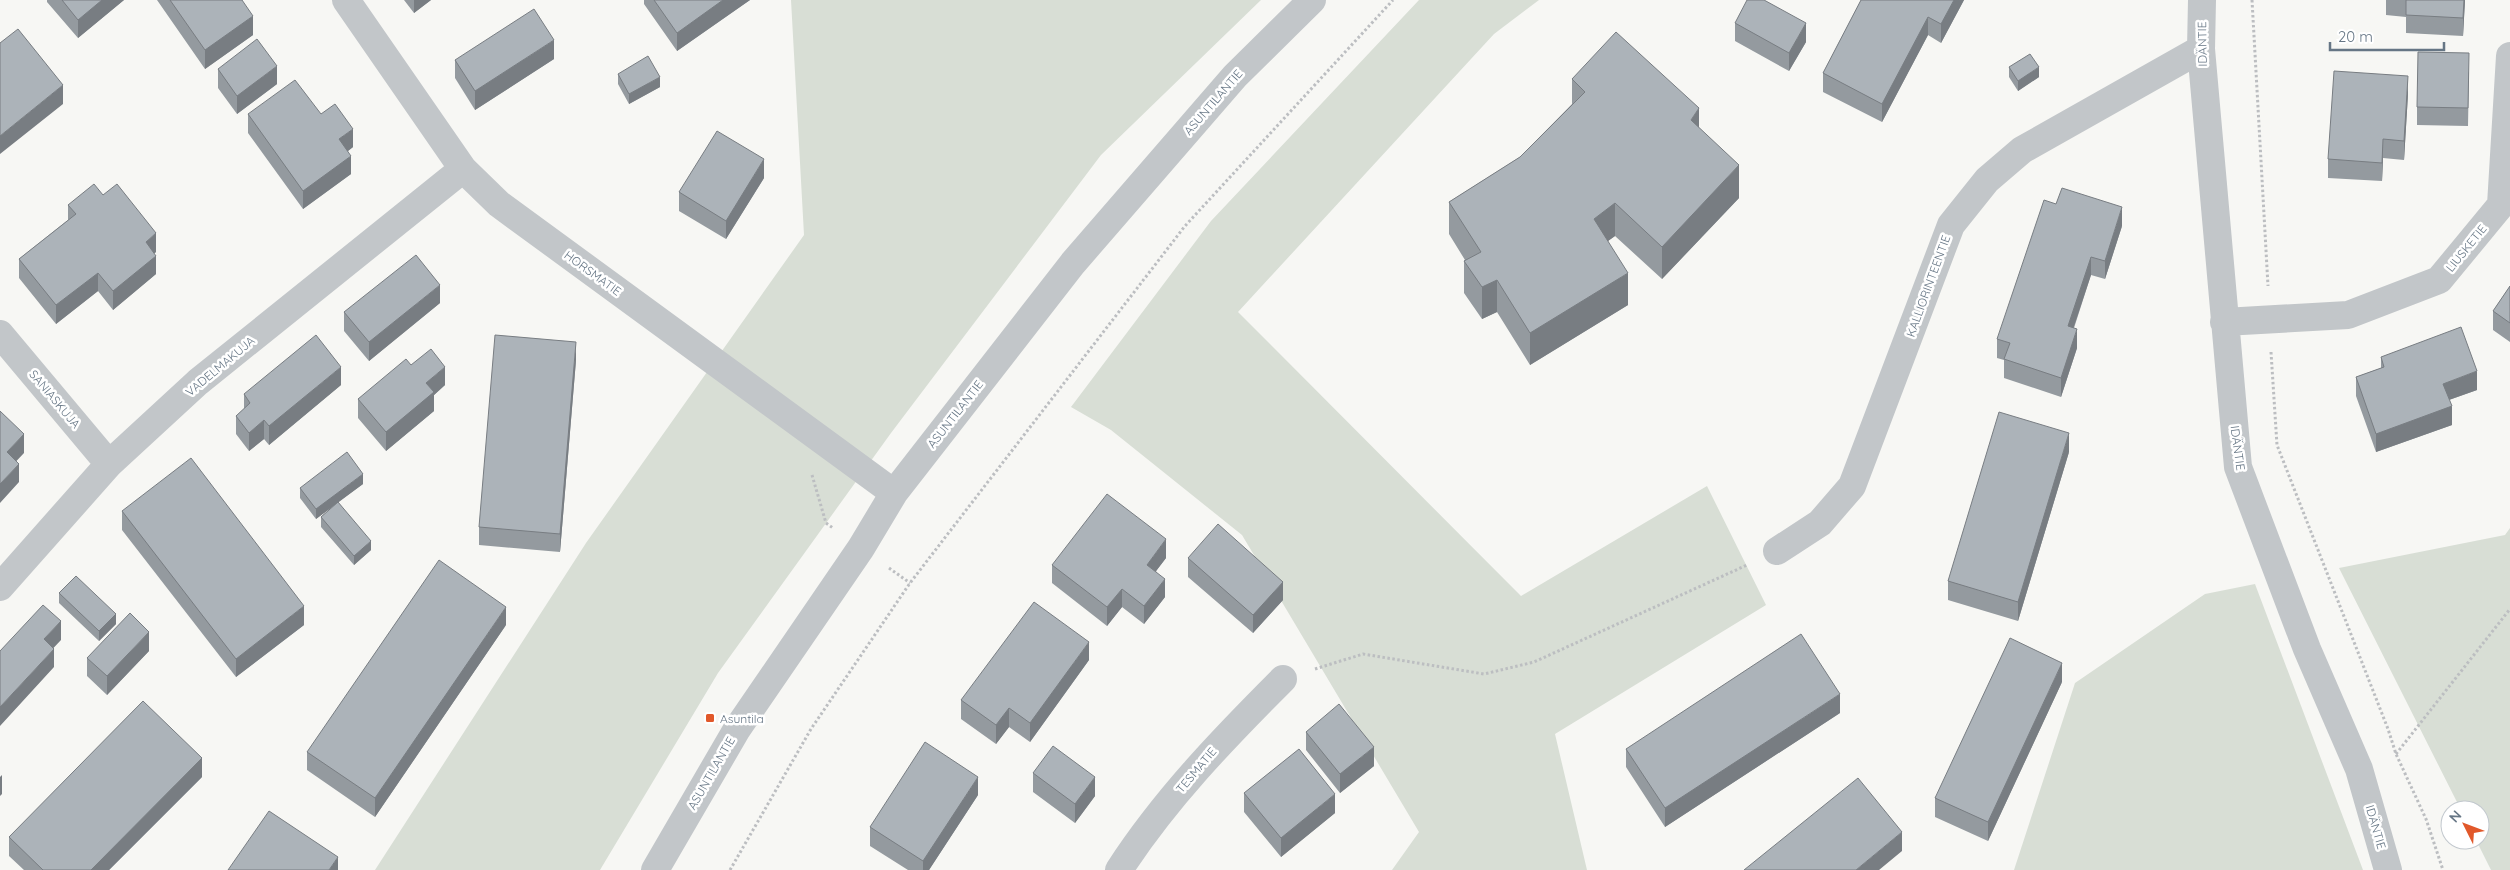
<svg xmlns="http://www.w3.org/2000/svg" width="2510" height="870" font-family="Quicksand,sans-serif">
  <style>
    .green { fill: #d8ded5 }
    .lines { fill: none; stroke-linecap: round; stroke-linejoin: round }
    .path { stroke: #bcbec1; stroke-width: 3; stroke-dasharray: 2.5 2.5; stroke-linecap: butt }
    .minor { stroke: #c2c6c9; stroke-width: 28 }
    .wall { fill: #949a9f }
    .shaded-wall { fill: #787d82 }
    .building { fill: #acb3b9; stroke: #787d82 }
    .poi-dot { fill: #e1582a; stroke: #fff; stroke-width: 2 }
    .labels { text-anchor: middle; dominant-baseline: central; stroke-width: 5; stroke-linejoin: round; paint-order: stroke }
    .street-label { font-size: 12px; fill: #667685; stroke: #fff }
    .poi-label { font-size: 12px; fill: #667685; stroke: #fff; text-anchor: start }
  </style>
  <rect width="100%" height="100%" fill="#f7f7f4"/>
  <path class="green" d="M791 0H1261L1101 155 891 433 718 673 600 870H375L586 543 804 235Z
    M1419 0H1539L1494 34 1238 312 1521 596 1707 486 1766 605 1555 734 1587 870H1392L1419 832 1242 535 1111 430 1071 407 1211 221Z
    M2510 528V870H2491L2476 840H2480V810H2461L2339 568 2505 535Z
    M2255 584 2363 870H2014L2075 683 2205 594Z"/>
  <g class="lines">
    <path class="path" d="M2252 0 2268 286
      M2271 352 2277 445 2388 729 2396 754 2426 819 2443 870
      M812 475 826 523 833 528
      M889 568 910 583
      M1315 669 1363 654 1484 674 1534 662 1747 565
      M2396 754 2510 609
      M730 870 811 729 910 583 1185 226 1393 0"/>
    <path class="minor" d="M346 0 463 169 499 204 894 493
      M2202 0 2201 49 2238 467 2307 649 2359 769 2388 870
      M2224 322 2348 315 2439 280 2501 205 2510 56
      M0 334 109 464
      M1777 551 1820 523 1852 486 1951 225 1987 180 2022 150 2201 49
      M0 587 109 464 198 382 463 169
      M655 870 737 729 861 548 894 493 1073 263 1235 76 1312 0
      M1119 870C1165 799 1224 738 1283 679"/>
  </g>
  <path class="wall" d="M47 0H124L78 38 47 2Z
    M157 0H242L253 35 205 69Z
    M404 0H431L414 13Z
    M644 0H750L677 51 644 4Z
    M1861 0H1964L1941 43 1928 35 1882 122 1823 92V73Z
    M2386 0H2465L2463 36 2406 33V17L2386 15Z
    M1735 23 1806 42 1789 71 1735 41Z
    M554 59 475 110 455 78V60Z
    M2009 67 2039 77 2018 91 2009 77Z
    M218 69 277 84 237 114 218 88Z
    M2469 72 2468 126 2417 125V107Z
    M618 74 660 87 629 104 618 84Z
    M1572 79 1699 128 1739 198 1662 279 1615 236 1608 241 1628 305 1530 365 1497 312 1482 319 1464 293V261L1465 260 1449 234V202L1520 157 1572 104Z
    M2408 94 2404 160 2383 158 2382 181 2328 178V159Z
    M248 114H321L353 147 348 151 351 174 303 209 248 133Z
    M764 178 726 239 679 211V192Z
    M103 195 156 252 154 253 156 274 113 310 98 291 56 324 19 278V259L68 220V205Z
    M2122 226 2105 279 2091 275 2074 328 2077 348 2061 397 2004 378V360L1997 358V339Z
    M2510 286V342L2493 330V311Z
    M440 303 369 361 344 331V312Z
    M2381 357 2477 390 2449 400 2452 425 2376 452 2356 396V377L2381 368Z
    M576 360 560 552 479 545V527Z
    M411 365 445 385 434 395V411L386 451 358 418V399Z
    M341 385 269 445 264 439 249 451 236 434V416L244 409V394Z
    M2069 452 2018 621 1948 600V581Z
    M363 484 338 502 371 550 354 565 321 527V517L336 504 316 519 300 498V488Z
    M122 511 304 625 236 677 122 530Z
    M1166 558 1156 571 1165 597 1144 624 1122 607 1107 626 1052 583V565Z
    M1188 558 1283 600 1253 633 1188 577Z
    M59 593 116 624 99 641 59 603Z
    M506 625 375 817 307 770V752Z
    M149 651 107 695 87 676V658Z
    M1089 660 1030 742 1009 727 996 744 961 719V700Z
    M2062 682 1988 841 1935 817V798Z
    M1840 713 1665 827 1626 767V749Z
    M1306 732 1374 766 1340 793 1306 750Z
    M1033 773 1095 796 1075 823 1033 792Z
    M202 777 109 870H24L9 856V837Z
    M1244 793 1335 813 1281 857 1244 812Z
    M978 795 929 870H908L870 846V827Z"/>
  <path class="shaded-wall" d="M102 0H124L78 38V20Z
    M414 0H431L414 13Z
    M723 0H750L677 51V33Z
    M1954 0H1964L1941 43V24Z
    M2464 0H2465L2463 36V18Z
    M253 16V35L205 69V50Z
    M1928 17V35L1882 122V104Z
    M1806 23V42L1789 71V53Z
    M554 40V59L475 110V91Z
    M277 66V84L237 114V96Z
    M2039 67V77L2018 91V81Z
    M2408 76V94L2404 160V141Z
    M660 77V87L629 104V94Z
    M63 85V104L0 154V136Z
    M1699 108V140L1691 120Z
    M353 129V147L339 158V139Z
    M2383 139V158L2382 181V163Z
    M351 156V174L303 209V191Z
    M764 159V178L726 239V221Z
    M1739 165V198L1662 279V247Z
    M1615 203V236L1594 251V219Z
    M2122 207V226L2105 279V261Z
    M156 233V252L146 261V242Z
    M156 256V274L113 310V291Z
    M2091 257V275L2068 344V326Z
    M98 273V291L56 324V305Z
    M1628 273V305L1530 365V333Z
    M1497 280V312L1482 319V287Z
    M440 285V303L369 361V342Z
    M2077 329V348L2061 397V378Z
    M576 342V360L560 552V534Z
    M341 367V385L269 445V426Z
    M445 367V385L434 395V411L386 451V432L426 383Z
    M2477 371V390L2443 402V384Z
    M2452 406V425L2376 452V434Z
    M264 420V439L249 451V433Z
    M2069 433V452L2018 621V602Z
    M24 434V453L7 471V452Z
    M19 464V482L0 503V484Z
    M363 474V484L316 519V509Z
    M1166 539V558L1147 583V565Z
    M371 541V550L354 565V556Z
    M1165 579V597L1144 624V606Z
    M1283 582V600L1253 633V615Z
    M1122 589V607L1107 626V607Z
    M304 606V625L236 677V659Z
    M506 607V625L375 817V798Z
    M116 614V624L99 641V631Z
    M61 621V640L44 658V639Z
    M149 632V651L107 695V676Z
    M1089 642V660L1030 742V723Z
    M54 649V667L0 726V707Z
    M2062 663V682L1988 841V822Z
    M1840 694V713L1665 827V808Z
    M1009 708V727L996 744V725Z
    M1374 747V766L1340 793V774Z
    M202 758V777L109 870H91Z
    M2 775V794L0 796V777Z
    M978 777V795L929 870H923V861Z
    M1095 777V796L1075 823V804Z
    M1335 794V813L1281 857V838Z
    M1902 832V851L1879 870H1856Z
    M338 857V870H329Z"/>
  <path class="building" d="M62 0H102L78 20Z
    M170 0H242L253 16 205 50Z
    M654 0H723L677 33Z
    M1747 0H1764L1806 23 1789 53 1735 23Z
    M1861 0H1954L1941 24 1928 17 1882 104 1823 73Z
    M2406 0H2464L2463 18 2406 15Z
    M534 9 554 40 475 91 455 60Z
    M18 29 63 85 0 136V43Z
    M1616 32 1699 108 1691 120 1739 165 1662 247 1615 203 1594 219 1628 273 1530 333 1497 280 1482 287 1464 261 1481 252 1449 202 1520 157 1585 92 1572 79Z
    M257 39 277 66 237 96 218 69Z
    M2418 52 2469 53 2468 108 2417 107Z
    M2030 54 2039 67 2018 81 2009 67Z
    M648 56 660 77 629 94 618 74Z
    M2334 71 2408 76 2404 141 2383 139 2382 163 2328 159Z
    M295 80 321 114 335 104 353 129 339 139 351 156 303 191 248 114Z
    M717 131 764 159 726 221 679 192Z
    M94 184 103 195 117 184 156 233 146 242 156 256 113 291 98 273 56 305 19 259 76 214 68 205Z
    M2062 188 2122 207 2105 261 2091 257 2068 326 2077 329 2061 378 2004 359 2010 343 1997 339 2044 200 2056 204Z
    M416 255 440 285 369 342 344 312Z
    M2510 286V323L2493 311Z
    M2461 327 2477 371 2443 384 2452 406 2376 434 2356 377 2384 367 2381 357Z
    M316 335 341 367 269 426 264 420 249 433 236 416 250 403 244 394Z
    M495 335 576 342 560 534 479 527Z
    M431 349 445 367 426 383 434 392 386 432 358 399 406 359 411 365Z
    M0 411 24 434 7 452 19 464 0 484Z
    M1999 412 2069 433 2018 602 1948 581Z
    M347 452 363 474 316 509 300 488Z
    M191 458 304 606 236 659 122 511Z
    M1107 494 1166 539 1147 565 1165 579 1144 606 1122 589 1107 607 1052 565Z
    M338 502 371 541 354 556 321 517Z
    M1218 524 1283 582 1253 615 1188 558Z
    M439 560 506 607 375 798 307 752Z
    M76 576 116 614 99 631 59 593Z
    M1034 602 1089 642 1030 723 1009 708 996 725 961 700Z
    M43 605 61 621 44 639 54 649 0 707V651Z
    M130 613 149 632 107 676 87 658Z
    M1801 634 1840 694 1665 808 1626 749Z
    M2010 638 2062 663 1988 822 1935 798Z
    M143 701 202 758 91 870H43L9 837Z
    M1339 704 1374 747 1340 774 1306 732Z
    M925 742 978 777 923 861 870 827Z
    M1053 746 1095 777 1075 804 1033 773Z
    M1299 749 1335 794 1281 838 1244 793Z
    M1858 778 1902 832 1856 870H1744Z
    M269 811 338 857 329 870H228Z"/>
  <rect class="poi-dot" x="705" y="713" width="10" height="10" rx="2.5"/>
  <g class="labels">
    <g class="street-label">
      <text transform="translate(2202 44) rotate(-91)">IDÄNTIE</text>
      <text transform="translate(1213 102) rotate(-49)">ASUNTILANTIE</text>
      <text transform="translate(2466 248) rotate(-51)">LIUSKETIE</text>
      <text transform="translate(593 273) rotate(36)">HORSMATIE</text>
      <text transform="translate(1928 286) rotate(-70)">KALLIORINTEENTIE</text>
      <text transform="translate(220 366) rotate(-40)">VADELMAKUJA</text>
      <text transform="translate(55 399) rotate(50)">SANIASKUJA</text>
      <text transform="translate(955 414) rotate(-52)">ASUNTILANTIE</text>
      <text transform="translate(2238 448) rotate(82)">IDÄNTIE</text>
      <text transform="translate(1196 770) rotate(-50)">TESMATIE</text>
      <text transform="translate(711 773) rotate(-60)">ASUNTILANTIE</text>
      <text transform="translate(2376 827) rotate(74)">IDÄNTIE</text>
    </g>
    <g class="poi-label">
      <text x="720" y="718">Asuntila</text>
    </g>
  </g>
  <g transform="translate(2465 825) rotate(312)"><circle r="24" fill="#ffffff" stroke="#c2c8ce"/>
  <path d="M0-4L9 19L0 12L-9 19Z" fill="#e1582a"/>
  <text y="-8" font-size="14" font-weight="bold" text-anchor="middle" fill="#667685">N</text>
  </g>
  <path d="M2330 42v8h114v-8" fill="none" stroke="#667685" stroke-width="2.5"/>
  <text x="2338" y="42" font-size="15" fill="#667685" stroke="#ffffff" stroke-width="4" paint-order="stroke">20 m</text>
</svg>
